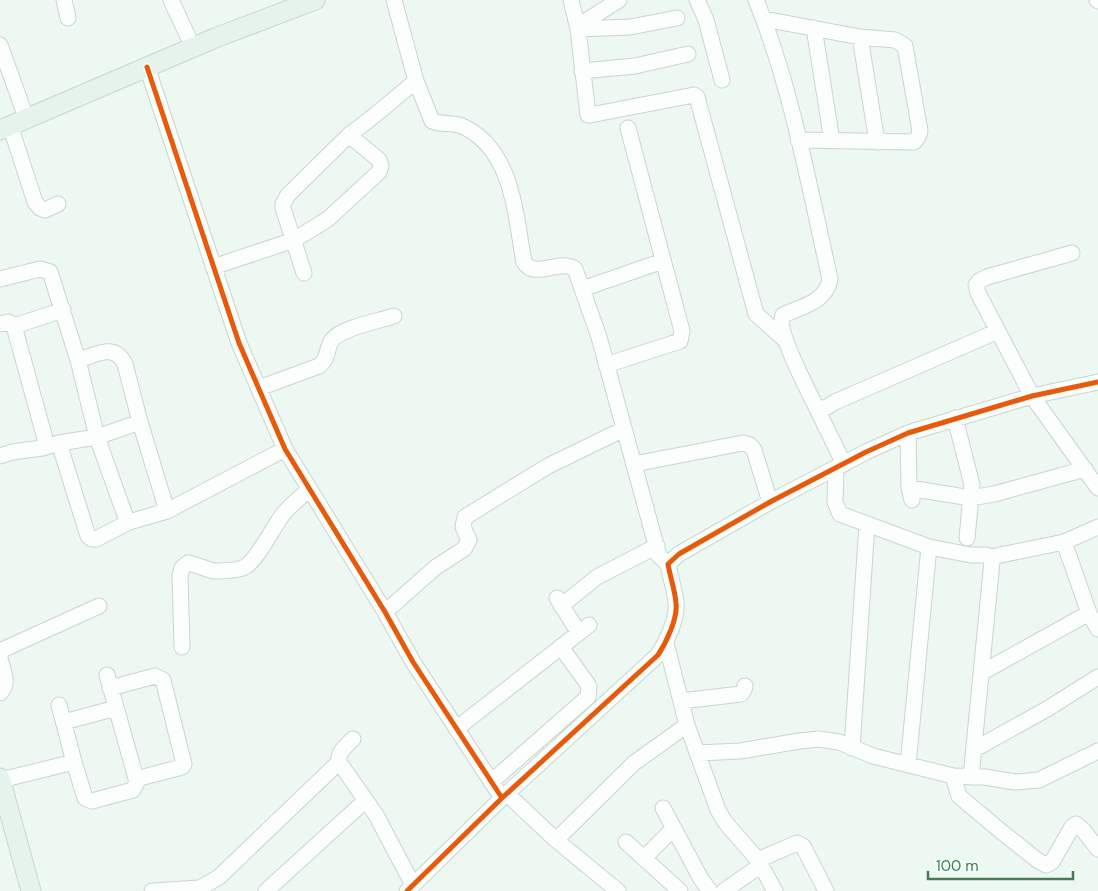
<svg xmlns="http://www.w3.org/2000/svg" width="1098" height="891" font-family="'DM Sans',sans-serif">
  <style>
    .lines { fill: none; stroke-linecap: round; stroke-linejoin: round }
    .minor-casing { stroke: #c8d6cd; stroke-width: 17 }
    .major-casing { stroke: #c7d7cc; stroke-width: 21 }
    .minor { stroke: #fcfefd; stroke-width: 15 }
    .major { stroke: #e6f3ed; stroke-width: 19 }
    .cycleway-casing { stroke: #effff7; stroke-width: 8 }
    .cycleway { stroke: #e8590c; stroke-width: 5 }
  </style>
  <rect width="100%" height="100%" fill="#edf8f3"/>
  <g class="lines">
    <g class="minor-casing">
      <path id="minor" d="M64 0 68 18
        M171 0 189 39
        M394 0 416 81 432 121C442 125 452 122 462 126 513 149 515 214 524 262 535 280 559 258 575 269L599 337 659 556 668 564
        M571 0 578 29 588 115H590L694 95 697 97 756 314 785 340
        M697 0 706 20 722 80
        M756 0C792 89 809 186 830 279 826 302 803 306 783 315 775 329 809 392 817 409
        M1097 0 1098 1
        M764 19 860 37 895 40 905 46 920 131 918 137 914 142 798 140
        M578 26 619 0
        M814 28 832 141
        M578 29 630 27 677 18
        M860 37 877 142
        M0 45 23 109
        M147 67 239 343 285 449 385 612 413 662 502 798
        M582 71 635 66 688 54
        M10 125 35 202 40 208 45 210 58 204
        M1072 253 987 277 979 281 976 285 978 293 1032 396 1098 488
        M213 267 294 240 328 219 379 172 381 166 379 160 349 135 370 119 416 81
        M304 273 283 208V204L288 195 349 135
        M0 279 40 269 50 272 78 360 97 437 126 518 129 522 167 511 285 449
        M582 289 663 261
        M0 324 8 322 14 326 47 446
        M14 326 63 310
        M78 360C97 355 114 342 125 364L140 422 167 511
        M606 365 680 341 682 331 628 128
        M259 388 319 366C329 359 326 347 333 339 344 327 379 321 394 316
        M955 418 972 485 967 538
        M908 433 909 488
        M59 443 88 536 92 539H96L129 522
        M0 456 12 452 42 448 59 443 97 437 140 422
        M634 464 743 443 750 445 754 450 770 502
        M844 464 817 409 827 407 835 402 998 331
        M836 468 835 502 840 514 929 547 971 555H986L991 557 992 561 971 777
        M912 500 909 488 971 498 994 494 1085 469
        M1064 542 1089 613 1098 629
        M991 557 1064 542 1098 527
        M557 598 579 633
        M561 606 597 577 657 546
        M385 612 436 567 464 549 469 540 463 527 465 517 548 466 624 429
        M666 643 687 725 718 810 725 822 758 860 775 891
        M182 647 180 575 182 568 188 563C196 564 207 570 214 571 223 571 237 571 245 567 258 559 273 527 284 513 291 505 301 497 309 489
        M0 656 2 650 99 606
        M0 659C3 670 10 684 0 693
        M981 673 1089 613
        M110 688 155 676 163 680 184 764 182 767 136 779
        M681 701 741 694 744 690 745 686
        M59 705 74 762
        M64 722 116 708
        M456 729 589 625
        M353 739C346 746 338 751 339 762L376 815 413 885
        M852 748 867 524
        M975 749 1047 709 1098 677
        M698 753 740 751 799 741 819 739 839 742 873 756 953 776 985 777 1015 782 1039 780 1098 751
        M908 765 929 547
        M953 776 959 796 997 828 1037 860 1046 865 1052 862 1072 827 1076 824 1083 830 1098 849
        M1 780 74 762 85 798 92 801 133 790 137 782 107 675
        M491 782 588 697 589 686 561 647
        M507 794 556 840 618 891
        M663 808 701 879 710 891
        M556 840 634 763 687 725
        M626 842 680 891
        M644 858 674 828
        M758 860 797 843 803 846 826 891
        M152 891 200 888 219 877 339 762
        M266 891 366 800
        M407 891 502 798 658 655C666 643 678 618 676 603 675 590 670 577 668 564L679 554 770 502 866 452 908 433 1032 396 1098 382
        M724 891 761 865"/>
    </g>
    <g class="major-casing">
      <path id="major" d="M0 130 215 38 315 0
        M0 778 31 891"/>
    </g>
    <use href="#minor" class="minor"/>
    <use href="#major" class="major"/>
    <g class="cycleway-casing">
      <path id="cycleway" d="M147 67 239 343 285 449 385 612 413 662 502 798
        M407 891 502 798 658 655C666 643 678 618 676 603 675 590 670 577 668 564L679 554 770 502 866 452 908 433 1032 396 1098 382"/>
    </g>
    <use href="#cycleway" class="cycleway"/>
  </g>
  <path d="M928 871v8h145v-8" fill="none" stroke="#4b7957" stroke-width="2.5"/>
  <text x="936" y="871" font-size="15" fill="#4b7957" stroke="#effff7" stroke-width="4" paint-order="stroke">100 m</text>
</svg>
